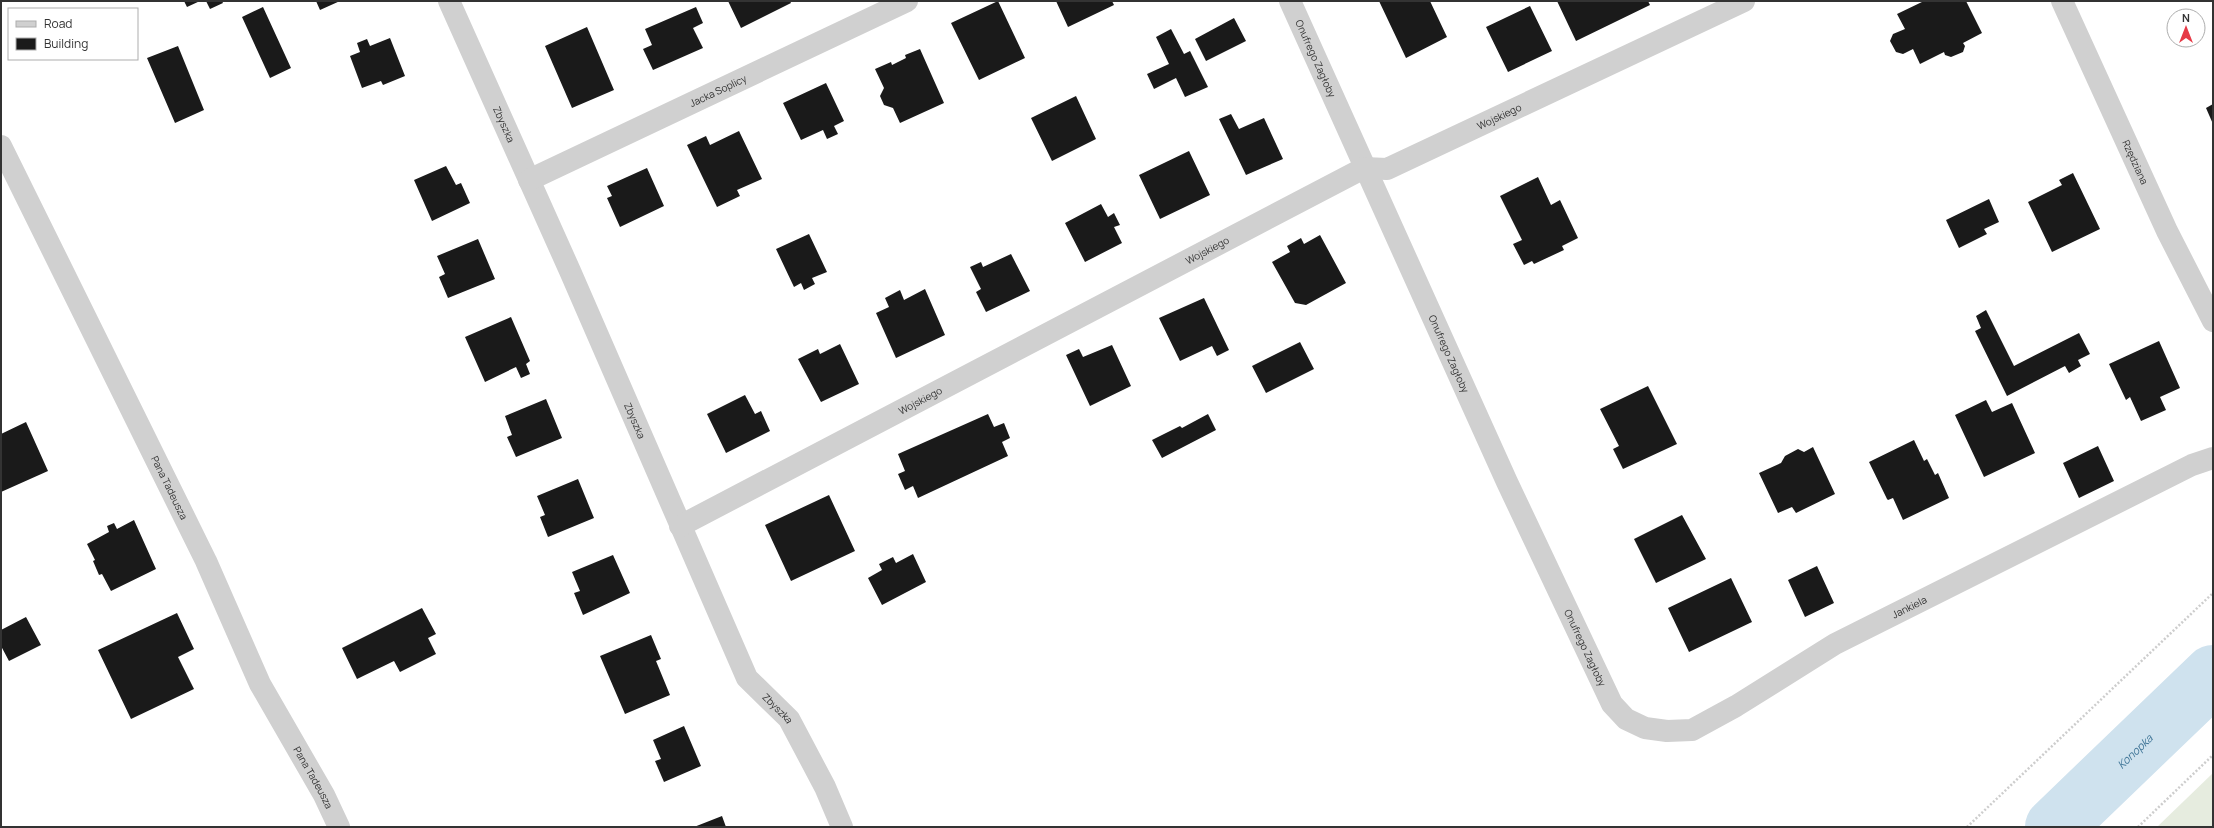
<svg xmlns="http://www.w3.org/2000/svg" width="2214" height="828" font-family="Manrope,sans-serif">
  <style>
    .green { fill: #e6ecdf }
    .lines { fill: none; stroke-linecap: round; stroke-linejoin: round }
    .river { stroke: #cfe2ee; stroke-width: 60 }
    .building { fill: #1a1a1a }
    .path { stroke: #cdcdcd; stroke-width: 2.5; stroke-dasharray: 2 2; stroke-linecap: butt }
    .minor { stroke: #d0d0d0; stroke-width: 22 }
    .labels { text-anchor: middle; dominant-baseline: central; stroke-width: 4; stroke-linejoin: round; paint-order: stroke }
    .street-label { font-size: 10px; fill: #333; stroke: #fff }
    .water-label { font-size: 11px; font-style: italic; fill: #3f7597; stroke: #fff }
  </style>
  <rect width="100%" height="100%" fill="#fff"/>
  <path class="green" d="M2213 773V827H2157Z"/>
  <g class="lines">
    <path class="river" id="s1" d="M2055 827 2213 675"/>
  </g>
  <path class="building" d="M184 1H200L187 7Z
    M206 1H222L223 3 210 9Z
    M316 1H340L320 10Z
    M728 1H790L791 3 741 28Z
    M998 1 1025 58 979 80 951 23Z
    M1056 1H1112L1114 5 1068 27Z
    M1379 1H1430L1447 37 1406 58Z
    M1557 1H1648L1650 5 1576 41Z
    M1924 1H1966L1982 33 1963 43 1965 46 1963 52 1951 57 1945 55 1944 52 1920 64 1913 49 1903 54 1896 52 1890 41 1893 34 1905 29 1897 14Z
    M1530 6 1552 51 1508 72 1486 27Z
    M263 7 291 68 270 78 242 17Z
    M696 7 703 23 693 28 703 48 653 70 643 49 652 45 645 29Z
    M1234 18 1246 41 1206 61 1195 39Z
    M587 27 614 90 572 108 545 46Z
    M1171 29 1184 54 1190 51 1208 87 1185 97 1176 78 1154 89 1147 74 1169 64 1156 37Z
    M390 38 405 76 383 85 381 81 362 88 350 56 360 52 357 43 367 39 370 46Z
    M178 46 204 110 175 123 147 58Z
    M920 49 944 103 900 123 893 108 884 105 880 96 884 88 875 69 891 62 892 65 906 58 905 55Z
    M826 83 844 121 834 126 838 134 827 139 823 130 801 140 783 103Z
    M1076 96 1096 139 1052 161 1031 118Z
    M2213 104V124L2206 108Z
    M1231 114 1239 129 1264 118 1283 159 1246 175 1219 119Z
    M739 131 762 179 737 190 740 196 717 207 687 145 706 136 710 145Z
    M1189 151 1210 195 1160 219 1139 175Z
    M446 166 456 185 461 183 470 203 432 221 414 180Z
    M647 168 664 206 620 227 607 198 612 196 607 186Z
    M2073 173 2100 229 2052 252 2028 202 2062 185 2059 180Z
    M1538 177 1551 205 1560 200 1578 238 1562 246 1564 250 1534 264 1532 261 1524 265 1513 244 1522 240 1500 196Z
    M1989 199 1999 222 1984 229 1987 234 1959 248 1946 220Z
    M1101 204 1108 217 1114 213 1120 225 1114 227 1122 243 1085 262 1065 223Z
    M809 234 827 272 812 278 815 284 804 290 801 283 794 287 776 249Z
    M1320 235 1346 283 1306 305 1295 303 1272 262 1290 252 1287 246 1301 238 1304 244Z
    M478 239 495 279 448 298 439 277 445 274 437 256Z
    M1011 254 1030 291 986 312 976 292 981 289 970 267 981 262 983 267Z
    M925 289 945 335 896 358 876 313 889 307 885 298 900 290 904 300Z
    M1204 298 1229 350 1217 356 1212 346 1180 361 1159 318Z
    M1986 310 2014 366 2079 333 2090 354 2078 360 2081 366 2069 373 2065 366 2007 396 1975 331 1981 328 1976 316Z
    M511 317 530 361 526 364 530 374 521 378 516 367 485 382 465 337Z
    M2159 341 2180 388 2160 397 2166 410 2141 421 2130 397 2126 400 2109 364Z
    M1300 342 1314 369 1266 393 1252 366Z
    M840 344 859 384 821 402 798 359 818 349 820 354Z
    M1112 345 1131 386 1090 406 1066 355 1079 349 1083 357Z
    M1648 386 1677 444 1623 469 1613 449 1619 446 1600 409Z
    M745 395 755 414 761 411 770 431 726 453 707 414Z
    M546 399 562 438 516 457 507 437 512 435 505 416Z
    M1986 400 1992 412 2012 403 2035 453 1984 477 1955 415Z
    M988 414 994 427 1004 423 1010 438 1002 442 1008 456 918 498 913 486 905 490 898 474 905 471 898 454Z
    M1208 414 1216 430 1162 458 1152 440 1180 426 1182 428Z
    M26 422 48 471 1 492V434Z
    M1914 440 1924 461 1927 459 1935 475 1938 473 1949 498 1903 520 1893 498 1888 500 1887 499 1869 462Z
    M2098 446 2114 481 2079 498 2063 463Z
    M1813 447 1835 494 1796 513 1792 507 1778 513 1759 473 1781 463 1785 456 1798 449 1804 452Z
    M578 479 594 518 548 537 540 517 545 515 537 496Z
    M829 495 855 551 791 581 765 525Z
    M1682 515 1706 559 1656 583 1634 539Z
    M134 520 156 569 111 591 102 574 99 575 93 561 95 560 87 544 109 532 107 526 114 523 117 529Z
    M913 554 926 582 882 605 868 578 882 570 879 564 893 557 896 563Z
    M613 555 630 593 583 615 574 593 580 591 572 572Z
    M1817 566 1834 603 1805 617 1788 580Z
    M1731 578 1752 622 1689 652 1668 608Z
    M422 608 436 634 428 638 436 654 400 672 394 661 357 679 342 648Z
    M177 613 194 649 178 657 194 689 131 719 98 650Z
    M26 617 41 645 9 661 1 646V630Z
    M651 635 661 659 656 661 670 695 625 714 600 656Z
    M684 726 701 766 664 782 655 761 661 759 653 740Z
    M722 816 726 827H694Z"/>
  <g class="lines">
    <path class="path" d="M1967 827 2213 593
      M2138 827 2213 755"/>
    <g class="minor">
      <path id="s2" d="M449 1 570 271 747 678 789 719 825 787 842 827"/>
      <path id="s3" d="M1290 1 1507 482 1612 704 1626 719 1645 728 1667 731 1692 730 1736 706 1835 644 2192 465 2213 458"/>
      <path id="s4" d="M2062 1 2167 231 2213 321"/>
      <path id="s5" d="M1 146 206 561 260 684 324 795 339 827"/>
      <path id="s6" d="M529 180 907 1"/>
      <path id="s7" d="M680 526 1364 168 1387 169 1744 1"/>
    </g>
  </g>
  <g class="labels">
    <g class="street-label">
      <text stroke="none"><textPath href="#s3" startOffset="63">Onufrego Zagłoby</textPath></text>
      <text stroke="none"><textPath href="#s6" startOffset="209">Jacka Soplicy</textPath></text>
      <text stroke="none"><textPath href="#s7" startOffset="919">Wojskiego</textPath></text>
      <text stroke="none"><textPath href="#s2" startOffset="135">Zbyszka</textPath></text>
      <text stroke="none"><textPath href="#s4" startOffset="177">Rzędziana</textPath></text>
      <text stroke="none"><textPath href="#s7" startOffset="595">Wojskiego</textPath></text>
      <text stroke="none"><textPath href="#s3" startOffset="387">Onufrego Zagłoby</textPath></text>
      <text stroke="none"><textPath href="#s7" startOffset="271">Wojskiego</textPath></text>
      <text stroke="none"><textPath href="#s2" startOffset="459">Zbyszka</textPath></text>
      <text stroke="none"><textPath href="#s5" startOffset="381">Pana Tadeusza</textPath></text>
      <text stroke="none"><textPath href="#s3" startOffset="1112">Jankiela</textPath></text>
      <text stroke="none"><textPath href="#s3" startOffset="711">Onufrego Zagłoby</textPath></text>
      <text stroke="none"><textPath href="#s2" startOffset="783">Zbyszka</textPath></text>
      <text stroke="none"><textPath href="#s5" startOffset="705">Pana Tadeusza</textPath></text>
    </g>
    <g class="water-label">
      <text stroke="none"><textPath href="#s1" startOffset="110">Konopka</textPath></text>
    </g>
  </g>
  <rect width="2214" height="828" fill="none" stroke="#333333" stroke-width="4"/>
  <rect x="8" y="8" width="130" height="52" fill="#ffffff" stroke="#adadad"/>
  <rect x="16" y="21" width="20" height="6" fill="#d0d0d0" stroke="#adadad"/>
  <text x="44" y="28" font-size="12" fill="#333333">Road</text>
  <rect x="16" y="38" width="20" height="12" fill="#1a1a1a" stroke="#adadad"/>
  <text x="44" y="48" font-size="12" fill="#333333">Building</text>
  <g transform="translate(2186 28)"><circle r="19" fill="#ffffff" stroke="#adadad"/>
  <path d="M0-3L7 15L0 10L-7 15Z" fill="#e63946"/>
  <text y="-6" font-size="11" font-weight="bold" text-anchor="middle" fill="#333333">N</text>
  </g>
</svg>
